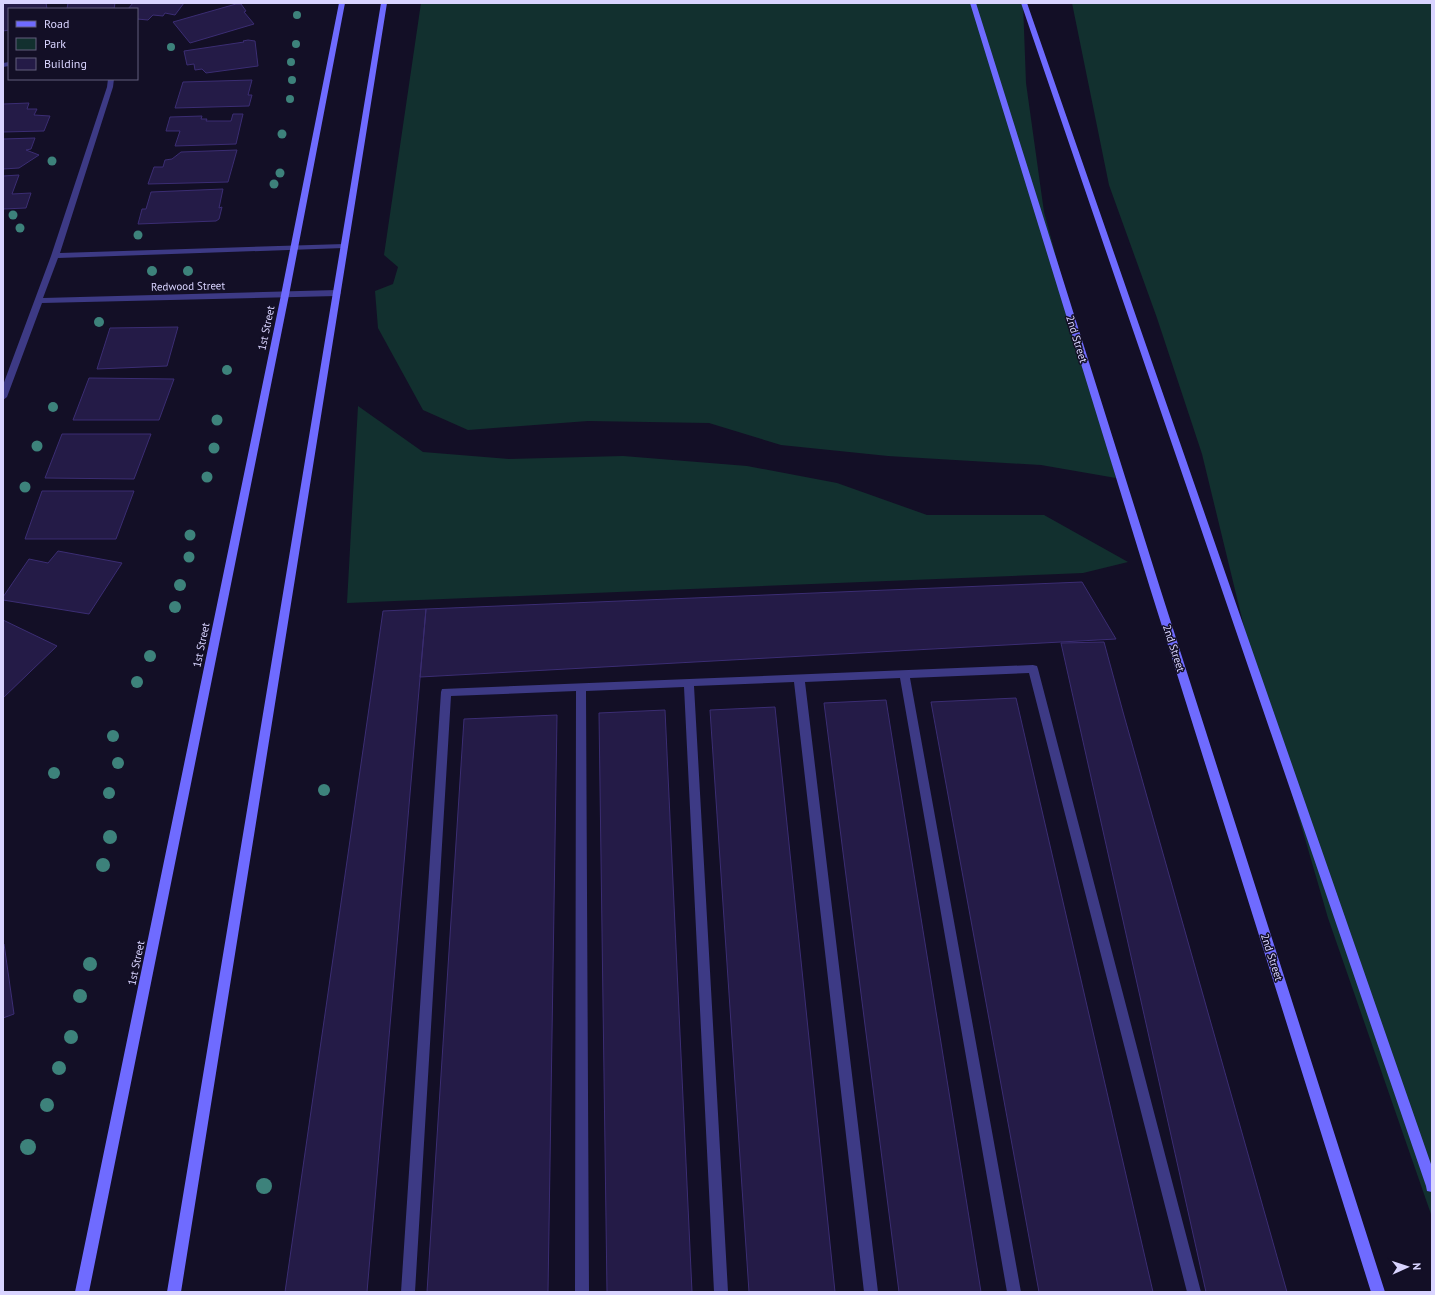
<svg xmlns="http://www.w3.org/2000/svg" width="1435" height="1295" font-family="'PT Sans',sans-serif">
  <style>
    .green { fill: #12302f }
    .building { fill: #241b47; stroke: #3b2d73 }
    .lines { fill: none; stroke-linecap: round; stroke-linejoin: round }
    .lane { fill: #3d3a85; fill-rule: evenodd }
    .street { fill: #3d3a85; fill-rule: evenodd }
    .secondary { fill: #6f6bff; fill-rule: evenodd }
    .tree { fill: #3d827b }
    .labels { text-anchor: middle; dominant-baseline: central; stroke-width: 3; stroke-linejoin: round; paint-order: stroke }
    .street-label { font-size: 11px; fill: #d9d4ff; stroke: #130f26 }
  </style>
  <rect width="100%" height="100%" fill="#130f26"/>
  <path class="green" d="M421 3H1023L1026 83 1044 212 1116 478 1041 465 888 456 781 445 709 423 588 421 468 430 423 410 378 328 375 291 393 284 398 267 384 255Z
    M1072 3H1432V1217L1328 918 1246 635 1202 454 1157 318 1109 185Z
    M358 406 423 452 509 459 623 456 747 466 837 483 927 515H1044L1128 562 1083 573 347 603Z"/>
  <path class="building" d="M3 3H46L47 9H9V30L3 31Z
    M68 3H115L114 9H67Z
    M133 3H184L175 15 165 13 163 16 153 15 148 20 137 19V9H128Z
    M236 4H241L246 11 244 12 254 24 190 43 173 22Z
    M248 40 255 41 258 66 206 73 202 69 195 70 194 64 187 65 184 51 244 42 243 41Z
    M252 80 248 95H252L249 106 175 108 183 82Z
    M29 103 27 109H37L34 115 50 116 44 131 3 132V104Z
    M233 114H243L236 144 175 146 180 131H166L170 117 202 116 201 119H207L206 121H231Z
    M35 138 31 149 26 150 39 155 19 168 3 169V139Z
    M237 150 228 182 148 184 154 167H163L165 160 172 159 181 152Z
    M19 175 12 194 31 193 26 208 3 209V176Z
    M223 189 219 208 222 207 219 219 216 221 138 224 142 209H146L151 192Z
    M178 327 167 366 97 369 110 328Z
    M89 378 174 379 159 420H73Z
    M62 434H151L134 479 45 478Z
    M42 491H134L116 539H25Z
    M58 551 122 563 89 614 3 600V597L29 559 48 563Z
    M1082 582 1116 639 420 677 426 609Z
    M426 609 367 1292H285L383 611Z
    M3 620 57 646 3 698Z
    M1104 642 1123 712 1287 1292H1206L1061 643Z
    M1016 698 1153 1292H1039L931 702Z
    M886 700 981 1292H899L824 703Z
    M775 707 835 1292H749L710 710Z
    M665 710 692 1292H607L599 713Z
    M557 715 548 1292H427L464 719Z
    M3 944H4L14 1014 3 1018Z"/>
  <g class="lines">
    <path class="lane" d="M1033 665 1037 666 1038 669 1201 1292H1187L1029 673 910 678 1021 1292H1007L900 678 805 682 878 1292H864L794 682 694 686 728 1292H714L684 687 586 691 589 1292H575L576 691 451 696 415 1292H401L441 692 442 689Z"/>
    <path class="street" d="M9 62V66L3 67V63Z
      M108 79H114L113 87 60 253 344 244 348 246 344 248 58 258 43 298 337 290 341 293 337 296 42 303 7 397 3 400V385L51 256 107 87Z"/>
    <path class="secondary" d="M339 3H345L289 295 89 1292H75L281 295Z
      M381 3H387L181 1292H167Z
      M970 3H976L1160 588 1385 1292H1371L1150 588Z
      M1021 3H1027L1432 1167V1192L1427 1191 1426 1186Z"/>
  </g>
  <g class="tree">
    <circle cx="297" cy="15" r="4"/>
    <circle cx="296" cy="44" r="4"/>
    <circle cx="171" cy="47" r="4"/>
    <circle cx="291" cy="62" r="4"/>
    <circle cx="292" cy="80" r="4"/>
    <circle cx="290" cy="99" r="4"/>
    <circle cx="282" cy="134" r="4.5"/>
    <circle cx="52" cy="161" r="4.5"/>
    <circle cx="280" cy="173" r="4.5"/>
    <circle cx="274" cy="184" r="4.5"/>
    <circle cx="13" cy="215" r="4.5"/>
    <circle cx="20" cy="228" r="4.5"/>
    <circle cx="138" cy="235" r="4.5"/>
    <circle cx="152" cy="271" r="5"/>
    <circle cx="188" cy="271" r="5"/>
    <circle cx="99" cy="322" r="5"/>
    <circle cx="227" cy="370" r="5"/>
    <circle cx="53" cy="407" r="5"/>
    <circle cx="217" cy="420" r="5.5"/>
    <circle cx="37" cy="446" r="5.5"/>
    <circle cx="214" cy="448" r="5.5"/>
    <circle cx="207" cy="477" r="5.5"/>
    <circle cx="25" cy="487" r="5.5"/>
    <circle cx="190" cy="535" r="5.5"/>
    <circle cx="189" cy="557" r="5.5"/>
    <circle cx="180" cy="585" r="6"/>
    <circle cx="175" cy="607" r="6"/>
    <circle cx="150" cy="656" r="6"/>
    <circle cx="137" cy="682" r="6"/>
    <circle cx="113" cy="736" r="6"/>
    <circle cx="118" cy="763" r="6"/>
    <circle cx="54" cy="773" r="6"/>
    <circle cx="324" cy="790" r="6"/>
    <circle cx="109" cy="793" r="6"/>
    <circle cx="110" cy="837" r="7"/>
    <circle cx="103" cy="865" r="7"/>
    <circle cx="90" cy="964" r="7"/>
    <circle cx="80" cy="996" r="7"/>
    <circle cx="71" cy="1037" r="7"/>
    <circle cx="59" cy="1068" r="7"/>
    <circle cx="47" cy="1105" r="7"/>
    <circle cx="28" cy="1147" r="8"/>
    <circle cx="264" cy="1186" r="8"/>
  </g>
  <g class="labels">
    <g class="street-label">
      <text transform="translate(188 286) rotate(-1)">Redwood Street</text>
      <text transform="translate(266 328) rotate(-78)">1st Street</text>
      <text transform="translate(1077 339) rotate(73)">2nd Street</text>
      <text transform="translate(201 645) rotate(-78)">1st Street</text>
      <text transform="translate(1174 648) rotate(72)">2nd Street</text>
      <text transform="translate(1272 957) rotate(72)">2nd Street</text>
      <text transform="translate(136 963) rotate(-78)">1st Street</text>
    </g>
  </g>
  <rect width="1435" height="1295" fill="none" stroke="#d9d4ff" stroke-width="8"/>
  <rect x="8" y="8" width="130" height="72" fill="#130f26" stroke="#625e7d"/>
  <rect x="16" y="21" width="20" height="6" fill="#6f6bff" stroke="#625e7d"/>
  <text x="44" y="28" font-size="12" fill="#d9d4ff">Road</text>
  <rect x="16" y="38" width="20" height="12" fill="#12302f" stroke="#625e7d"/>
  <text x="44" y="48" font-size="12" fill="#d9d4ff">Park</text>
  <rect x="16" y="58" width="20" height="12" fill="#241b47" stroke="#625e7d"/>
  <text x="44" y="68" font-size="12" fill="#d9d4ff">Building</text>
  <g transform="translate(1407 1267) rotate(87)" stroke="#130f26" stroke-width="3" paint-order="stroke">
  <path d="M0-3L7 15L0 10L-7 15Z" fill="#d9d4ff"/>
  <text y="-6" font-size="11" font-weight="bold" text-anchor="middle" fill="#d9d4ff">N</text>
  </g>
</svg>
